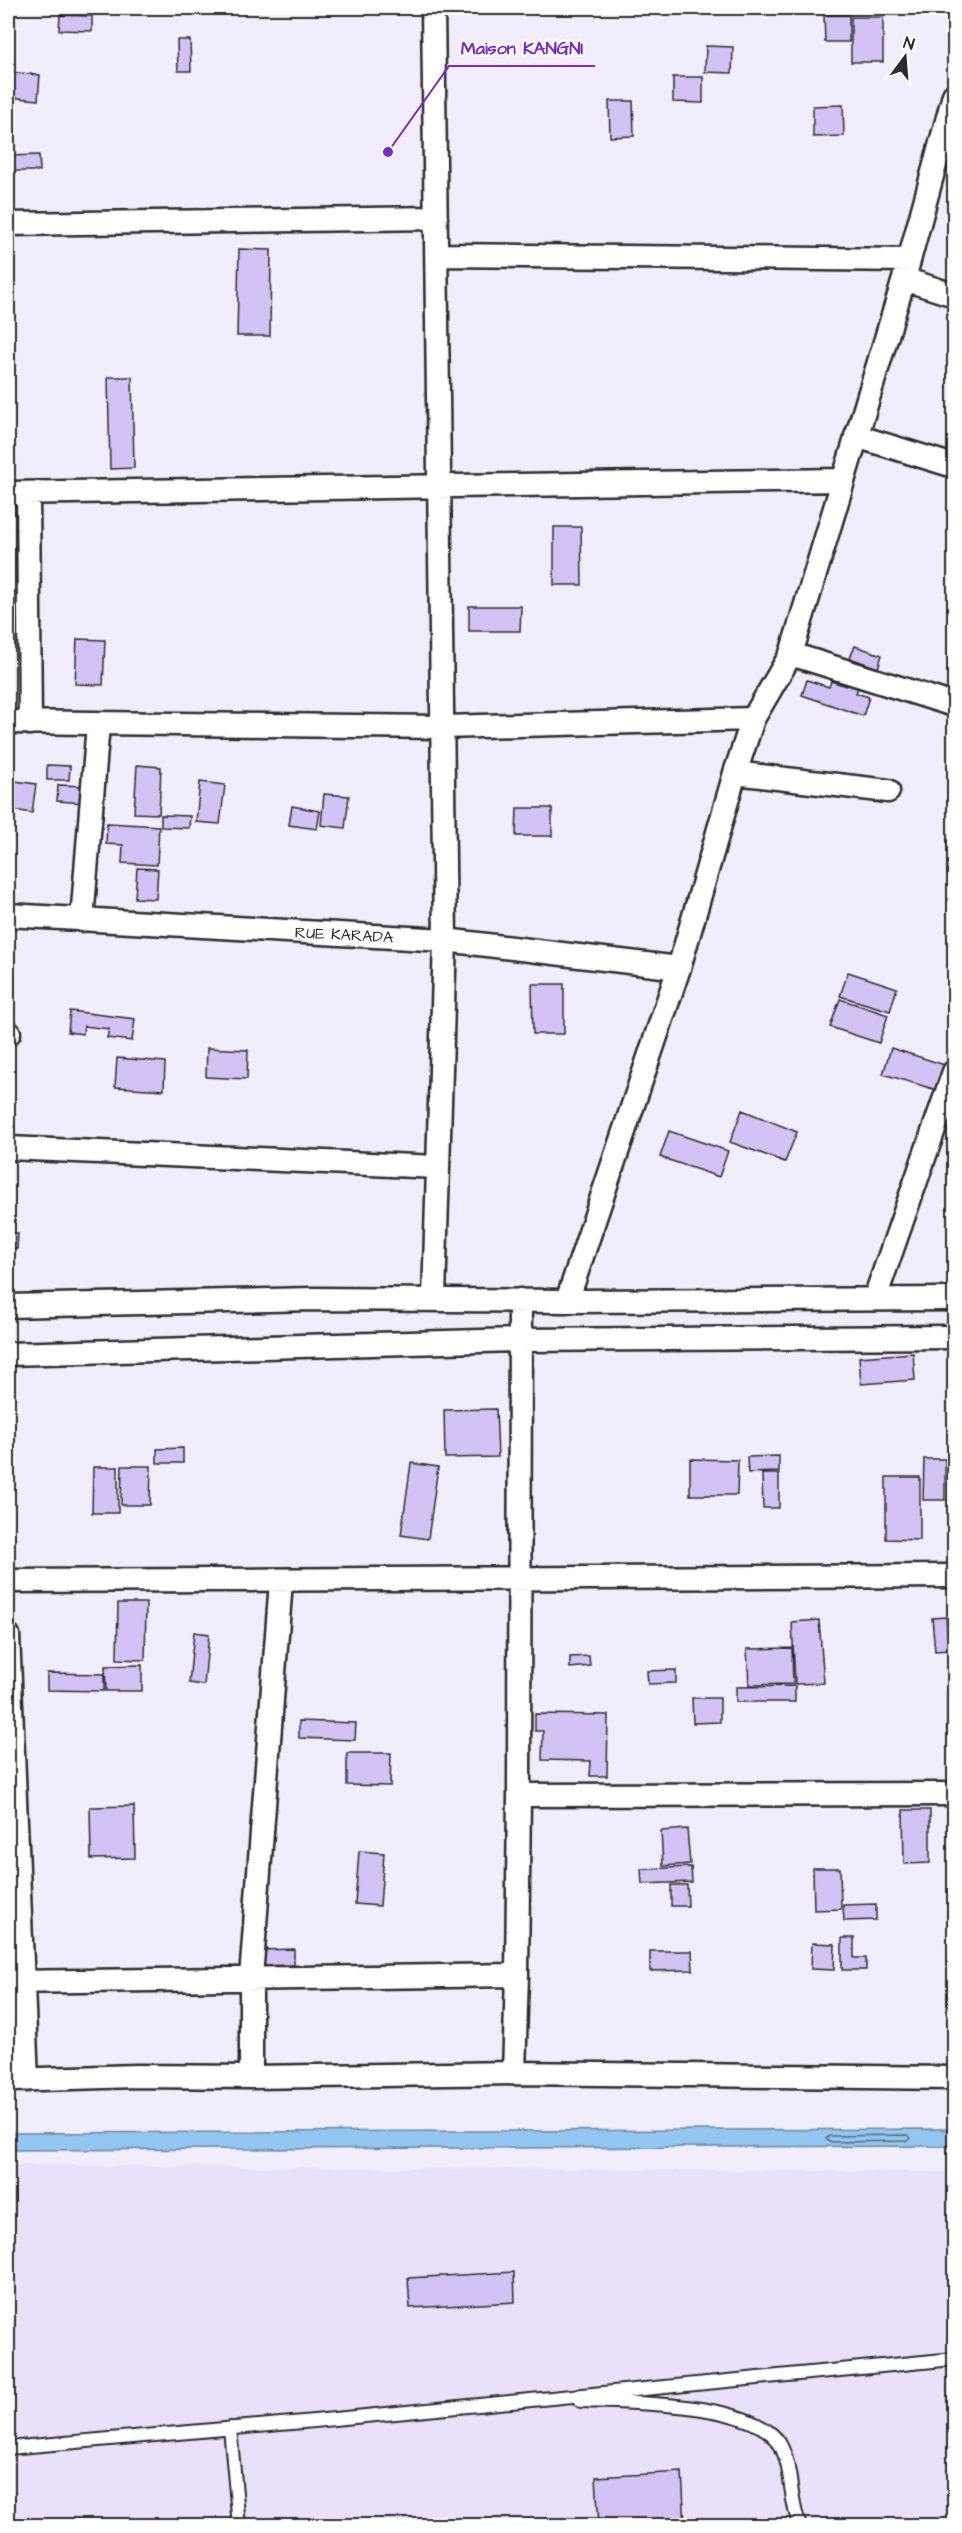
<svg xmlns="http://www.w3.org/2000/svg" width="962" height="2533" font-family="'Architects Daughter',sans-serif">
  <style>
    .built { fill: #e9e0fa }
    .water { fill: #93c6f0; stroke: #6988a1; stroke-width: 1.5 }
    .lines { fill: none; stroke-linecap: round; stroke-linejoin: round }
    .shore { stroke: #55697a; stroke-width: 1.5 }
    .building { fill: #d3c3f5; stroke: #2b2b2b; stroke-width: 1.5 }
    .service-casing { stroke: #2b2b2b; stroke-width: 16 }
    .minor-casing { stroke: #2b2b2b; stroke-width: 27 }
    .service { stroke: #fff; stroke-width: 12 }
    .minor { stroke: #fff; stroke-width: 22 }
    .labels { text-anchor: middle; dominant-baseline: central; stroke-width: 4.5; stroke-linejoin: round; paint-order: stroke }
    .street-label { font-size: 16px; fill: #2b2b2b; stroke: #fff }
    .leader { fill: none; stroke: #7b2cbf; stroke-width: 2 }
    .callout-dot { fill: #7b2cbf; stroke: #fff; stroke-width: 2 }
    .callout-label { font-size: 18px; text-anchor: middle; font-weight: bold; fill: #7b2cbf; stroke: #fff; stroke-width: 4.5; stroke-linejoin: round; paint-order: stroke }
  </style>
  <rect width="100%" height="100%" fill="#f2edfc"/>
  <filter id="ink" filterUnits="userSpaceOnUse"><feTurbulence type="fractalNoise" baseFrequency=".0167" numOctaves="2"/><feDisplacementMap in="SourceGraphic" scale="12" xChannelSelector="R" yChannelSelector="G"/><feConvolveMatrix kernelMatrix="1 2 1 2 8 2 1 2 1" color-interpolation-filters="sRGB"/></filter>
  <g filter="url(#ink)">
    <path class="built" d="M8 2165 954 2172V2525L8 2526Z"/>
    <path class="water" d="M954 2129V2146L8 2150V2133Z"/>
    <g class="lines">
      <path class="shore" d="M908 2135 911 2138 908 2141 829 2142 826 2139 829 2136Z"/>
    </g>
    <path class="building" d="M60 15 92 16V31L59 30Z
      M824 15H849V42H825Z
      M851 17H883V62H851Z
      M177 40H190L191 71H178Z
      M706 46 733 47 732 73 705 72Z
      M8 72 40 75 38 100 8 97Z
      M673 77H703V103L673 102Z
      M609 101H633L634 136 610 137Z
      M843 105 844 136 813 137V106Z
      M39 155 40 171H8V156Z
      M239 249 271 250 270 336H237Z
      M108 377H132L134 468 110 469Z
      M554 527H581L582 585H554Z
      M469 606H521L520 631H469Z
      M77 639 105 640 103 685 75 684Z
      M855 646 882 655 878 668 850 658Z
      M807 680 829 687 831 681 846 686 848 681 859 685 856 693 869 697 863 716 802 695Z
      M47 765 70 766 69 780H47Z
      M137 765 161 767 159 814 134 813Z
      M8 780 36 784 32 813 8 809Z
      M200 782 225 785 220 824 196 822Z
      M58 785 87 786 86 803 57 801Z
      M324 794 349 796 345 828 321 825Z
      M292 806 320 811 317 829 289 825Z
      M517 808H552V836H516Z
      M161 815 190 816 189 828 161 827Z
      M107 823 159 826 157 865 122 863 123 845 106 844Z
      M137 868 158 869 156 899 135 898Z
      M848 972 897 988 890 1011 840 996Z
      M532 984H564V1034H533Z
      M840 999 888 1015 879 1043 830 1027Z
      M70 1011 135 1019 132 1041 107 1038 109 1029 84 1026 83 1034 68 1032Z
      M207 1048 248 1050 247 1079 206 1077Z
      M891 1048 948 1066 940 1091 883 1074Z
      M117 1058 165 1062 164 1090 115 1087Z
      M742 1110 797 1132 785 1162 730 1142Z
      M669 1131 728 1151 719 1177 660 1157Z
      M8 1233H18L17 1249H8Z
      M913 1353 915 1380 861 1384 859 1357Z
      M496 1409 498 1457 445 1458 444 1410Z
      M183 1448V1463H157V1449Z
      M779 1456V1472L748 1473 747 1457Z
      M690 1459 738 1460 737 1495H690Z
      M924 1459H945V1500H923Z
      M411 1463 438 1467 428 1539 401 1535Z
      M122 1466H151L150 1505H121Z
      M93 1467H118V1513H92Z
      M762 1474H779V1508H763Z
      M886 1477H920V1540L886 1539Z
      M118 1603H146L145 1660 117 1659Z
      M946 1617 949 1650 935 1651 932 1618Z
      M819 1620 824 1683 795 1684 792 1622Z
      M194 1632 209 1634 204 1685 189 1683Z
      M792 1648 793 1684 749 1685 747 1649Z
      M589 1656 590 1666 570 1668V1657Z
      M142 1665V1691H106L105 1666Z
      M947 1667H954V1684H947Z
      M676 1670V1683L648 1684 647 1671Z
      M47 1673 104 1674V1691L47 1690Z
      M795 1686V1702H736V1687Z
      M947 1693H954V1730H947Z
      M692 1698H720V1722L693 1723Z
      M535 1714 608 1715 607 1776H590L591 1761 542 1760 543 1731H535Z
      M299 1721 356 1723 355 1740 299 1738Z
      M347 1753H391L390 1786 347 1785Z
      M134 1806 135 1858 91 1859 90 1807Z
      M903 1810H930V1863L904 1864Z
      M687 1829 690 1864 663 1866 661 1831Z
      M359 1851 384 1853 380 1906 355 1904Z
      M691 1867 692 1882 642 1884 641 1869Z
      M813 1868H840L841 1909 814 1910Z
      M671 1885H687L688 1906H671Z
      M876 1904V1920L844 1921 843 1905Z
      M842 1938H854V1958H866V1970H842Z
      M812 1943 835 1944 834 1970 811 1969Z
      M294 1949V1965L262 1966V1950Z
      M650 1951H692L693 1970 650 1971Z
      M514 2272 515 2302 410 2308 408 2278Z
      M682 2472 685 2526H599L596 2477Z
      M27 2518 28 2526H8V2519Z"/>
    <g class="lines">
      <g class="service-casing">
        <path id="service" d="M581 2401C626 2403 759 2401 781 2446 793 2471 789 2500 800 2526
          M230 2428 239 2526
          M8 2448 314 2421 954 2359"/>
      </g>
      <g class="minor-casing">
        <path id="minor" d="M433 8 445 940 434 1298
          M8 224 436 218
          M437 255 909 260
          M904 279 954 295
          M856 436 954 466
          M8 493 843 480
          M28 493 30 723
          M791 654 954 705
          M8 722 443 727 753 719
          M735 773 888 791
          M8 915 445 940 679 968
          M82 920 98 724
          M8 1033H9
          M8 1148 437 1167
          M875 1298 954 1072
          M567 1301 679 968 735 773 753 719 791 654 904 279 954 95
          M8 1306 313 1299 567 1301 954 1299
          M8 1354 518 1340 954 1337
          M8 1581 954 1576
          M8 1635 27 2080
          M519 1795 954 1794
          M8 1982 517 1975
          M514 2073 517 1975 519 1795 520 1300
          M251 2077V1978L281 1581
          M8 2080 136 2076 251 2077 514 2073 954 2078"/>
      </g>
      <use href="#service" class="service"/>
      <use href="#minor" class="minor"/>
    </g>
  </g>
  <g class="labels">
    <g class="street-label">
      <text transform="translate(344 935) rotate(3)">RUE KARADA</text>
    </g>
  </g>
  <path class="leader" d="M388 152L449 66H595"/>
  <circle class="callout-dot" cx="388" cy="152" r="6"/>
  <g class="callout-label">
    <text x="522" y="54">Maison KANGNI</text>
  </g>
  <rect width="962" height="2533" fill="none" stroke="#fff" stroke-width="30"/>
  <rect x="15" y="15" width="932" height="2503" fill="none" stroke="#2b2b2b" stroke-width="2" filter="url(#ink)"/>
  <g transform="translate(905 57) rotate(16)" stroke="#ffffff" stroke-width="4.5" paint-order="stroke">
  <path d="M0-4.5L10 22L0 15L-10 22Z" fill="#2b2b2b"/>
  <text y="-9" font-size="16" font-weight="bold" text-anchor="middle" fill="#2b2b2b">N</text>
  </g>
</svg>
